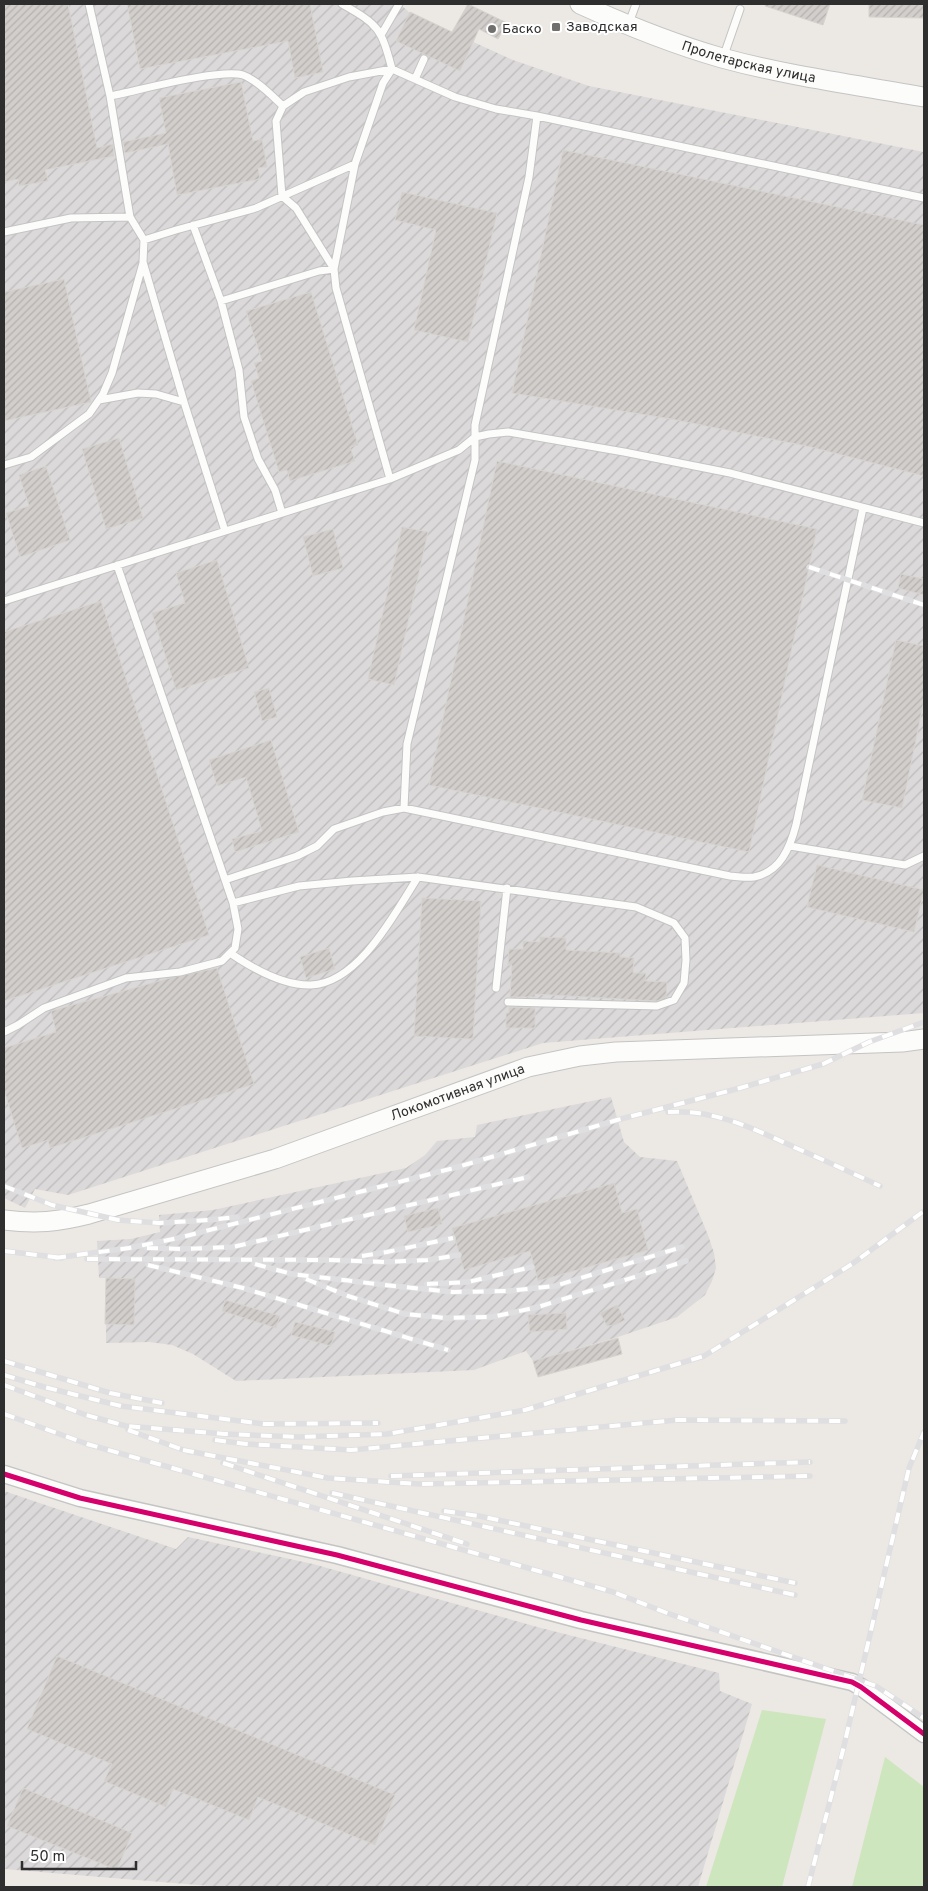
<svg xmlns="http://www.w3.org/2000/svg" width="928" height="1891" font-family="Overpass,sans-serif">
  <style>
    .industrial { fill: url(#industrial-furrows) }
    .grass { fill: #cee6be }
    .building { fill: url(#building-hatch); stroke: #d7d4d0 }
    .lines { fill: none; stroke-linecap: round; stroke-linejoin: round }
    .service-casing { stroke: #c5c4c5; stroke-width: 9 }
    .tertiary-casing { stroke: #c5c4c5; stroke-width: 19 }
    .secondary-casing { stroke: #c5c4c5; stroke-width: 21 }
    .service { stroke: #fcfcfb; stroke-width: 7 }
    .tertiary { stroke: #fcfcfb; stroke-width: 16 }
    .secondary { stroke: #fcfcfb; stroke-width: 19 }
    .rail-casing { stroke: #dfdfe1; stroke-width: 5.5 }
    .rail { stroke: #fff; stroke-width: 4; stroke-dasharray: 11; stroke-linecap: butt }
    .cycleway-casing { stroke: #fff; stroke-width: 8 }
    .cycleway { stroke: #d6006c; stroke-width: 5 }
    .poi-dot { fill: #706f6e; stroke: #fff; stroke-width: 2 }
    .labels { text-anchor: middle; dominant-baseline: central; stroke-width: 4; stroke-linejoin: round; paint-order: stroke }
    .poi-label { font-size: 14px; fill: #2e2e2e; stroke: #fff; text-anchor: start }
    .street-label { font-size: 14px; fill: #2e2e2e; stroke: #fff }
  </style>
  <defs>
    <pattern id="industrial-furrows" width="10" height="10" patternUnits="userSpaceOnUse" patternTransform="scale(1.25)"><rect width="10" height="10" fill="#dcd9db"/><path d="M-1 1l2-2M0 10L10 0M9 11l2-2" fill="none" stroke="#bdbbbc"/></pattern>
    <pattern id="building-hatch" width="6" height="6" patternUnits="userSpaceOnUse" patternTransform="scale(1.25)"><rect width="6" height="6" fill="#d1cecb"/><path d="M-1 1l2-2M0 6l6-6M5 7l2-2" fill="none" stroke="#b4b1af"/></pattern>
  </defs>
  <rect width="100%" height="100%" fill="#ece8e4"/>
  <path class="industrial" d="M4 4H400L410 13 513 60 589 86 924 152V1013L543 1043 68 1195 35 1189 25 1208 4 1198Z
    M611 1097 624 1142 640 1157 677 1161 708 1235 714 1253 716 1268 712 1281 705 1295 677 1317 618 1337 533 1361 526 1351 474 1370 236 1381 193 1354 172 1345 149 1342 106 1343V1278H99L97 1241 131 1239 160 1232 159 1215 213 1210 406 1168 425 1155 437 1141 475 1137 477 1125Z
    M4 1491 176 1549 188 1537 313 1564 541 1628 719 1673 720 1691 752 1704 698 1887H222L4 1869Z"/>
  <path class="grass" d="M762 1710 826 1719 782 1887H706Z
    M885 1757 924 1787V1887H852Z"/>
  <path class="building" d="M4 4H68L97 148 113 144 114 156 45 170 48 181 19 186 18 179 4 182Z
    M127 4H310L323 72 295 78 288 41 140 69Z
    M468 4 507 23 498 39 479 29 460 71 396 41 410 12 452 32Z
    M766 4H830L823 25 765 6Z
    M869 4H924V18L869 17Z
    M241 82 253 141 262 139 267 167 258 168 260 179 177 195 168 144 125 153 123 142 166 133 159 98Z
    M563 150 924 225V476L811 447 671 419 512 393Z
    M402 192 497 213 468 342 414 330 436 230 395 220Z
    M64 279 91 402 4 421V292Z
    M311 292 358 445 350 447 355 461 290 481 287 470 279 472 251 381 259 378 254 363 262 361 246 311Z
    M119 438 143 518 106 529 82 449Z
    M497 461 817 529 749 852 429 785Z
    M46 466 70 540 20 557 6 513 29 506 19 475Z
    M402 527 428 532 394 685 368 679Z
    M333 529 343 568 313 576 303 537Z
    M217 560 249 668 176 690 152 613 185 603 176 573Z
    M901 574 924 579V595L898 588Z
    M101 601 209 935 4 1001V632Z
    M896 640 924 646V700L902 808 862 800Z
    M269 688 277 717 262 721 254 692Z
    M271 740 299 832 235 852 232 839 262 831 246 777 217 786 209 760Z
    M817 865 924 890 914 932 807 907Z
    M422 898 481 901 473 1039 414 1036Z
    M540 937 566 938V950L620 953V957L634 958 633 973H646L645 981 667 982 666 997 657 1001 535 994V997H510L512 965H508L509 949H523V941L540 942Z
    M329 948 335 969 306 978 300 957Z
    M217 968 254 1084 50 1148 48 1140 22 1148 4 1090V1048L56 1032 51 1011 170 978Z
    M509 1007 535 1008V1028H506V1013H509Z
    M614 1183 622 1213 637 1209 648 1250 538 1281 530 1251 464 1270 452 1228Z
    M438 1208 442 1224 408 1232 404 1216Z
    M106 1278 135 1279 134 1325 105 1324Z
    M225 1300 280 1316 276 1328 222 1311Z
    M617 1305 625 1320 615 1325 607 1326 600 1313Z
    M566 1313 567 1329 530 1332 528 1315Z
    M295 1322 335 1332 331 1346 291 1335Z
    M618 1338 622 1354 538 1377 533 1361Z
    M57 1656 395 1795 375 1845 258 1797 249 1820 173 1789 166 1807 104 1781 112 1764 27 1729Z
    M23 1788 132 1833 117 1870 7 1826Z"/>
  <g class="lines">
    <g class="service-casing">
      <path id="service" d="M89 4 110 96 130 217
        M342 4C379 25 381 28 392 69L383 83 355 164 334 269 336 288 390 479
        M629 23 636 4
        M381 35 399 4
        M723 58 740 9
        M415 79 424 59
        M110 96C137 91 220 68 243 75 257 80 272 96 283 106
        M193 225 221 301 239 370 244 417 258 459 275 490 282 513
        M4 232 71 218 130 217 144 240 176 230 256 208 355 164
        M144 240 143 262 184 402 225 531
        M221 301 319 271 334 269 296 208 282 196 276 121 283 106 304 92 349 77 392 69 455 97 496 109 537 116 924 198
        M99 400 138 393 156 394 184 402
        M4 465 31 457 89 414 103 394 112 373 143 263
        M4 601 390 479 459 450 475 437 489 434 508 432 624 452 730 473 924 523
        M404 808 407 744 475 460V425L529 177 537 116
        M790 846 905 865 924 856
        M225 880 297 856 317 846 334 829 383 812 404 808 730 876C738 877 747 878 754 877 780 872 790 848 796 825L863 508
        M233 903 299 886 352 881 418 877 636 907 674 923 685 938 686 960 684 983 674 1000 657 1006 508 1002
        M230 953C252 968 283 986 311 985 359 983 395 913 418 877
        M496 988 507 888
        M4 1032 18 1025 44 1008 126 978 180 972 222 961 235 948 238 929 233 903 117 565"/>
    </g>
    <g class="tertiary-casing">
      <path id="tertiary" d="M4 1474 80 1498 337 1555 581 1620 852 1682 861 1687 924 1734"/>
    </g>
    <g class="secondary-casing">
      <g id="secondary">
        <path id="s1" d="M580 4C626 25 673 44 722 58 788 76 857 85 924 97"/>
        <path id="s2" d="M4 1220C37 1224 57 1222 89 1214L275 1159 528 1067 580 1056 616 1052 902 1042 924 1039"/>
      </g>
    </g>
    <use href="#service" class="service"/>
    <use href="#tertiary" class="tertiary"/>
    <use href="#secondary" class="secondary"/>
    <g class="rail-casing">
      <path id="rail" d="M809 567 924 605
        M668 1112C714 1109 755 1129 796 1148 824 1160 852 1173 880 1186
        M4 1186 52 1205 118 1220 159 1223 209 1220 237 1217
        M147 1248 183 1249 233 1247 528 1177
        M4 1251 62 1258
        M362 1256 387 1252 453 1238
        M55 1258 129 1248 178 1238 454 1168 617 1120 740 1088 823 1064 869 1042 924 1022
        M87 1259 330 1260 384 1262 427 1260 459 1255
        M255 1264 292 1274 394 1286 453 1292 508 1291 555 1286 682 1247
        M148 1265 243 1288 448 1350
        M306 1279 348 1296 405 1314 446 1318 492 1317 538 1307 686 1261
        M427 1284 468 1282 532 1267
        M4 1361 110 1393 162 1403
        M4 1375 44 1387 121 1406 264 1424 378 1423
        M4 1385 86 1415 126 1426 225 1434 299 1437 387 1434 525 1410 704 1356 852 1264 924 1211
        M4 1414 87 1444 613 1592 667 1613 876 1686 924 1718
        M128 1430 189 1452
        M215 1440 246 1444 351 1450 677 1420 845 1421
        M183 1450 328 1478 419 1484 810 1476
        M223 1463 467 1544
        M391 1476 810 1462
        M332 1493 795 1595
        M444 1511 479 1516 795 1583
        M808 1887 843 1750 909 1468 924 1432"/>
    </g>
    <use href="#rail" class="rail"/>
    <g class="cycleway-casing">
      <path id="cycleway" d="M4 1474 80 1498 337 1555 581 1620 852 1682 861 1687 924 1734"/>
    </g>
    <use href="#cycleway" class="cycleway"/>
  </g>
  <g class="poi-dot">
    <rect x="551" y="22" width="10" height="10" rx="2.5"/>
    <circle cx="492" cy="29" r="5"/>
  </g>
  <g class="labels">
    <g class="poi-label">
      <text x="566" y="27">Заводская</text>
      <text x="502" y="29">Баско</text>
    </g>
    <g class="street-label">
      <text stroke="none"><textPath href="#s1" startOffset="179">Пролетарская улица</textPath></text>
      <text stroke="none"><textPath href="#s2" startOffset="474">Локомотивная улица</textPath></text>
    </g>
  </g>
  <rect width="928" height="1891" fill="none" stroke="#2e2e2e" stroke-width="10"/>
  <path d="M22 1861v8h114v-8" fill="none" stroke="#2e2e2e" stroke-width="2.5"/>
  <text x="30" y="1861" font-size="15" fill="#2e2e2e" stroke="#ffffff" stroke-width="4" paint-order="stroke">50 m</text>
</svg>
